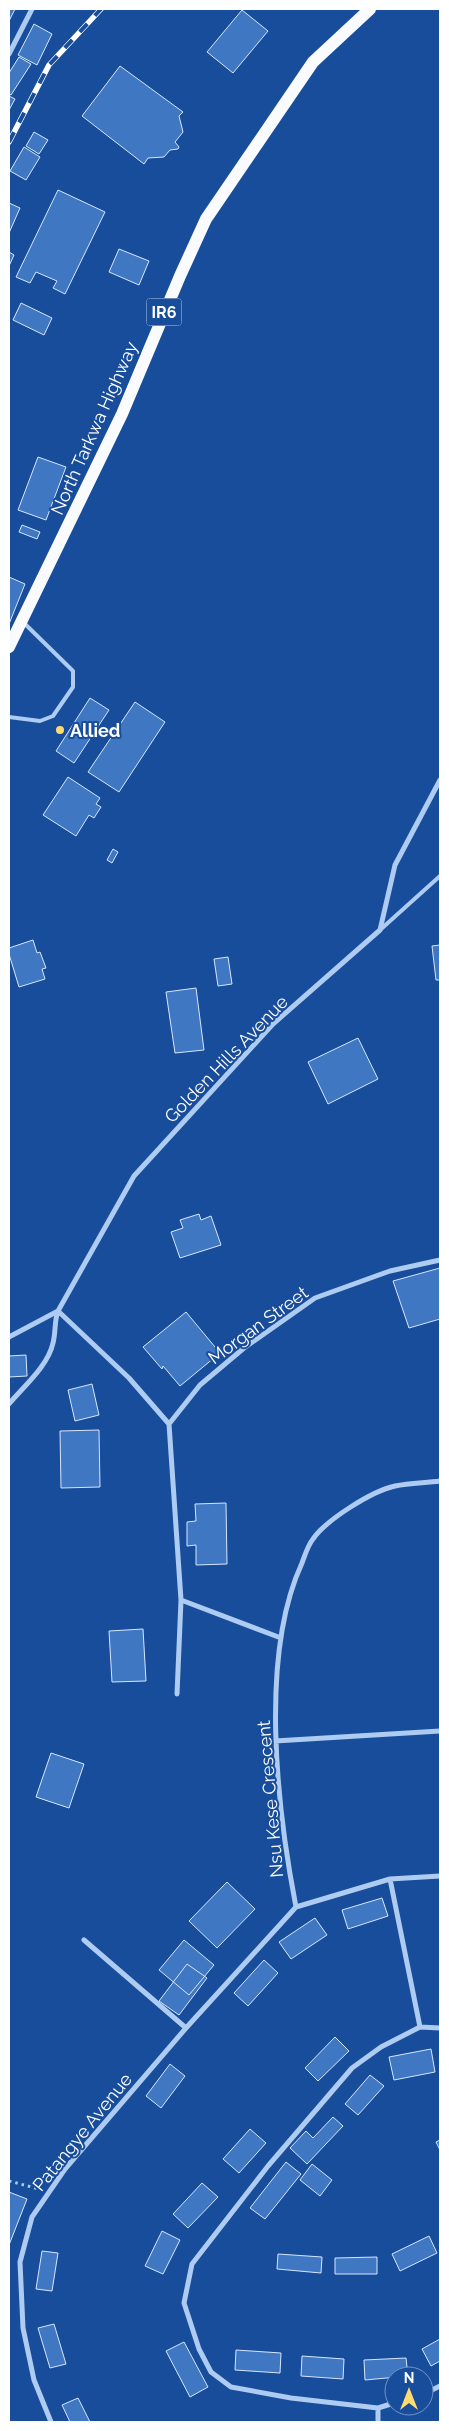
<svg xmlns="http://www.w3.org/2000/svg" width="449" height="2431" font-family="Raleway,sans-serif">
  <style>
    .building { fill: #4077c2; stroke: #d6e6fc }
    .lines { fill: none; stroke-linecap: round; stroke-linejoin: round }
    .path { stroke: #aecbf2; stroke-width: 3; stroke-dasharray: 2.5 4; stroke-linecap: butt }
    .service { stroke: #aecbf2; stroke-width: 4 }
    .minor { stroke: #aecbf2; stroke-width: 5 }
    .primary { stroke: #f9fbff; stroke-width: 12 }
    .rail-casing { stroke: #fff; stroke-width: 5.5 }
    .rail { stroke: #184d9b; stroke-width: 4; stroke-dasharray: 11; stroke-linecap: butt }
    .poi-dot { fill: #ffda6f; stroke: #184d9b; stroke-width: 2 }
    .labels { text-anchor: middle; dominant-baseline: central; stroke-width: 4; stroke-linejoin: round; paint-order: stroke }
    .shield { fill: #184d9b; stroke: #bacae1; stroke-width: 1 }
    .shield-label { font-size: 16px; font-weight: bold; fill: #fff }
    .street-label { font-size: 18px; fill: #fff; stroke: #184d9b }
    .poi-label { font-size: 18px; font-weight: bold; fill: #fff; stroke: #184d9b; text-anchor: start }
  </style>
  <rect width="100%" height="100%" fill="#184d9b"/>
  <path class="building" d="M9 9H15L9 21Z
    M242 10 268 31 233 73 207 52Z
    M34 24 52 34 37 65 18 55Z
    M19 57 31 64 11 95 9 94V73Z
    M120 66 183 112 179 116 183 132 175 142 179 147 178 149 170 150 164 157 148 158 144 164 82 116Z
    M9 96 15 99 9 110Z
    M34 132 48 140 39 154 26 146Z
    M24 147 40 157 26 180 10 171Z
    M58 190 105 212 65 294 53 288 57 281 36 272 30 283 16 277Z
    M9 203 20 208 9 233Z
    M119 249 149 261 139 285 109 272Z
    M9 252 14 255 9 266Z
    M21 303 52 318 44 335 13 320Z
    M38 457 66 467 46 520 18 510Z
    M22 525 40 532 37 539 19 532Z
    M9 577 25 584 9 624Z
    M90 698 109 710 74 763 56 751Z
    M135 702 165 722 119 792 88 772Z
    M68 777 100 798 96 804 101 807 94 818 89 815 76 836 43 815Z
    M113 849 118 852 112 863 107 860Z
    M33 940 37 953 40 952 46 968 42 969 45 979 19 987 9 954V948Z
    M440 945V980H436L432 946Z
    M228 957 232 984 218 986 214 959Z
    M196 988 204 1050 175 1053 166 992Z
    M358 1038 378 1079 328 1104 308 1062Z
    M199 1214 201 1220 211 1216 221 1245 180 1258 171 1232 183 1228 180 1220Z
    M440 1268V1319L409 1328 393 1281Z
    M186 1312 220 1353 180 1386 163 1366 162 1369 143 1347Z
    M26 1355 27 1376 9 1377V1356Z
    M92 1384 99 1415 75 1421 68 1390Z
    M99 1430 100 1487 61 1488 60 1431Z
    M226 1503 227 1564 196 1565V1545L187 1546V1522L196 1521 195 1504Z
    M143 1629 146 1681 112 1682 109 1631Z
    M51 1753 84 1764 69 1808 36 1797Z
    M227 1882 255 1909 217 1948 189 1921Z
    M382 1898 388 1916 348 1929 342 1910Z
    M315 1918 327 1935 291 1959 279 1942Z
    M184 1940 214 1965 189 1995 159 1970Z
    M264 1960 278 1973 248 2006 234 1993Z
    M187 1964 207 1978 179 2015 159 2001Z
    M335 2037 349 2051 318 2081 305 2068Z
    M431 2049 435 2072 394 2080 389 2057Z
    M170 2064 185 2076 161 2108 146 2096Z
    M370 2075 384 2086 358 2115 345 2104Z
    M333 2117 343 2126 307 2164 290 2148 306 2131 313 2138Z
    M250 2129 266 2143 239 2173 223 2159Z
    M440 2140V2150L436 2142Z
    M286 2162 301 2174 265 2219 250 2208Z
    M312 2164 332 2180 320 2196 300 2180Z
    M202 2183 218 2197 188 2228 173 2214Z
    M9 2192 27 2199 9 2245Z
    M162 2231 180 2240 163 2274 145 2266Z
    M429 2236 437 2253 400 2271 392 2254Z
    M42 2251 58 2253 52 2291 36 2289Z
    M278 2254 322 2257 321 2273 277 2269Z
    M377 2257V2274H335V2258Z
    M54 2324 66 2364 50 2368 38 2328Z
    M440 2339V2361L431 2366 422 2349Z
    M184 2342 208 2387 190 2397 166 2351Z
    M236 2350 281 2353 280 2373 235 2370Z
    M302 2356 344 2359 343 2379 301 2376Z
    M406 2358 408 2376 365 2380 364 2360Z
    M78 2398 90 2422H70L62 2405Z"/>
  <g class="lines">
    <path class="path" d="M9 2181 39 2189"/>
    <path class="service" d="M9 717 40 721 53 716 73 687V671L24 623
      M380 930 440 876"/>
    <path class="minor" d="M9 54 32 9
      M58 1311 129 1378 169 1424 181 1600 281 1638
      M9 1337 58 1311
      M9 1404C24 1386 48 1366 53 1343 56 1332 54 1322 58 1311L134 1176 273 1024 380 930 395 865 440 780
      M169 1424 200 1385 244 1348 315 1298 390 1271 440 1260
      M177 1694 181 1600
      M275 1741 440 1731
      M390 1879 420 2027
      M296 1907C277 1809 259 1656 302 1563 305 1555 308 1545 313 1539 326 1520 372 1491 395 1486 410 1483 425 1483 440 1481
      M296 1907 390 1879 440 1876
      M84 1940 186 2028
      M424 2394 440 2386
      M394 2403 378 2408 291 2398 231 2387 211 2372 199 2349 184 2303 192 2264 268 2166 352 2068 381 2047 420 2027 440 2028
      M378 2408V2422
      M51 2422 34 2380 23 2328 20 2262 32 2217 65 2169 186 2028 296 1907"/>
    <path class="primary" d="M9 647 122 414 180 276 206 219 313 62 370 9"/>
    <g class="rail-casing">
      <path id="rail" d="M9 142 49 65 101 9"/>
    </g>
    <use href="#rail" class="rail"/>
  </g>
  <circle class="poi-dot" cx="60" cy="730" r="5"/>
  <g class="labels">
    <rect class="shield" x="146.5" y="298.5" width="35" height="27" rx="4"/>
    <g class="shield-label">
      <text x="164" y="312">IR6</text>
    </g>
    <g class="street-label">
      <text transform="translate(94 428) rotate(-66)">North Tarkwa Highway</text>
      <text transform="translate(226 1059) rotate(-46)">Golden Hills Avenue</text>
      <text transform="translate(258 1325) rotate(-36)">Morgan Street</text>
      <text transform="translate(270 1799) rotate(-95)">Nsu Kese Crescent</text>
      <text transform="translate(82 2132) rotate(-51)">Patangye Avenue</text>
    </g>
    <g class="poi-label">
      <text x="70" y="730">Allied</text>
    </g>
  </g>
  <rect width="449" height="2431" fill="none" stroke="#ffffff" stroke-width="20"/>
  <g transform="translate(409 2391)"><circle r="24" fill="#184d9b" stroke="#7494c3"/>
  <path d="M0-4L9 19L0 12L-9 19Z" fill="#ffda6f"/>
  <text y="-8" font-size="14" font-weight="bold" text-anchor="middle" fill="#ffffff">N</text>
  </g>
</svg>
